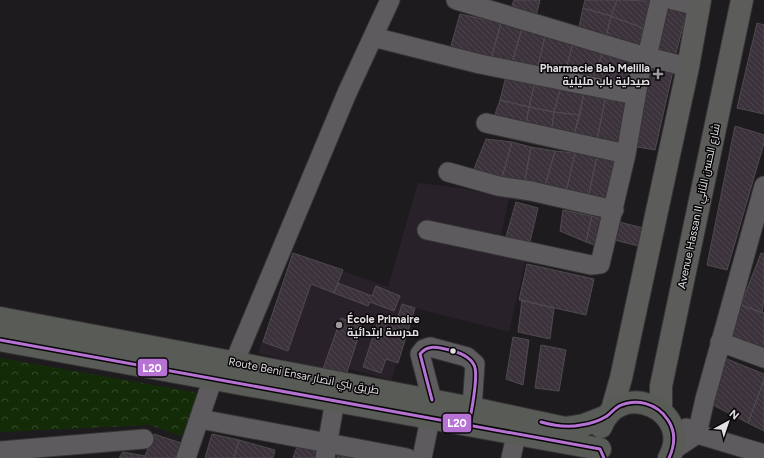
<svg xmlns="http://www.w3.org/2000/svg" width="764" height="458" font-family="Figtree,Cairo,sans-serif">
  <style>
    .built { fill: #29212a }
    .park { fill: url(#park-crowns) }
    .building { fill: url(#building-back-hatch); stroke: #4e4b4e }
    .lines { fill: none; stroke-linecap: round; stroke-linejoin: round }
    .minor-casing { stroke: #373537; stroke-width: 21 }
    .major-casing { stroke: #373537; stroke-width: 24 }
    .highway-casing { stroke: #373537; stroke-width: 24 }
    .minor { stroke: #5d5b5e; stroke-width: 19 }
    .major { stroke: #5c5d5b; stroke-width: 22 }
    .highway { stroke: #585b56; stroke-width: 22 }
    .bus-1-casing { stroke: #080608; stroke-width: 6 }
    .bus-1 { stroke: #b673d3; stroke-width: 3 }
    .poi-dot { fill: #9d9a9e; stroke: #080608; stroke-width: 1.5 }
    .bus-dot { fill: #e2dee2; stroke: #080608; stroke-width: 1.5 }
    .labels { text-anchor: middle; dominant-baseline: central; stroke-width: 3; stroke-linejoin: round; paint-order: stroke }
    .poi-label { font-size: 11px; font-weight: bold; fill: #e2dee2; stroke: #080608; text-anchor: end }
    .street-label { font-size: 11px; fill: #e2dee2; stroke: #080608 }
    .line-badge { stroke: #080608; stroke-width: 1.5 }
    .badge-label { font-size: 11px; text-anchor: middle; font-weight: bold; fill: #fff }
  </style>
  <defs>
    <pattern id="park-crowns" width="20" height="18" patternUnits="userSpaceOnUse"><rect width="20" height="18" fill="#132c07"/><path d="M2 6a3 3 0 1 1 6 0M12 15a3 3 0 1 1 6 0" fill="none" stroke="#354a2b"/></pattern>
    <pattern id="building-back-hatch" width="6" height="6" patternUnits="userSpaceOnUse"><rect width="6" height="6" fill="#3b323c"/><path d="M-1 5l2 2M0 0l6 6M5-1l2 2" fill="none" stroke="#4e464f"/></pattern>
  </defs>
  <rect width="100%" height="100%" fill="#1e1b1f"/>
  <path class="built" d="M418 183 467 189 509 198 500 239 529 246 509 332 415 308 391 380 349 369 346 375 258 353 293 253 388 287Z"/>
  <path class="park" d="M0 358 200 393 181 436 150 425 0 432Z"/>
  <path class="building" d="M514 0H540L536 16 512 5Z
    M585 0H617L611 16 583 8Z
    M617 0 650 1 643 28 611 16Z
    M661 5 687 11 675 57 649 51Z
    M583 8 611 16 606 37 579 27Z
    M460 14 501 23 491 59 450 49Z
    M611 16 643 28 639 49 606 37Z
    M501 23 522 28 512 63 491 59Z
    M757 23 764 25V114L737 108Z
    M522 28 545 36 537 70 512 63Z
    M545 36 573 43 564 76 537 70Z
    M573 43 603 52 592 82 564 76Z
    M603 52 637 61 630 89 592 82Z
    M649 63 673 71 655 150 632 146Z
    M506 76 535 82 529 107 500 100Z
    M535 82 560 90 554 112 529 107Z
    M560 90 584 93 580 115 554 112Z
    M584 93 605 100 596 145 573 139Z
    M500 100 529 107 525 130 492 123Z
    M605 100 631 103 621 144 596 145Z
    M529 107 554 112 551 136 525 130Z
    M554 112 580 115 573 139 551 136Z
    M735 126 764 135V143L727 270 707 265Z
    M486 139 512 142 501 181 472 174Z
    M512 142 531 147 524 185 501 181Z
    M531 147 555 151 544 189 524 185Z
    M555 151 575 153 566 192 544 189Z
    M575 153 597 156 588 198 566 192Z
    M597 156 616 158 606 200 588 198Z
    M516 202 538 208 529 246 505 240Z
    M563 210 592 216 586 242 560 231Z
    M592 216 609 222 603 248 586 242Z
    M619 222 643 228 638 246 615 240Z
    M293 253 343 270 334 293 311 284 288 351 263 342Z
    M761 253 764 254V299L762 313 741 305Z
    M527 264 594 279 586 315 519 300Z
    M338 283 372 296 376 286 400 296 394 311 370 302 368 306 334 293Z
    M522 300 554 308 550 339 518 332Z
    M402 304 415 308 398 363 386 359 381 373 363 367 379 318 396 323Z
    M741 305 764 313V349L730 337Z
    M341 318 362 326 346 375 323 369Z
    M513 337 529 340 523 385 506 379Z
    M541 345 566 350 559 391 535 388Z
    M722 357 764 374V380L748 423 709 403Z
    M764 380V431L748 423Z
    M154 434 181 443 175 458H144Z
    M212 434 239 440 234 458H205Z
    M239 440 275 450 273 458H234Z
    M297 447 322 449 320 458H293Z
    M123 452 145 456 144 458H119Z
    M338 454 352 458H337Z"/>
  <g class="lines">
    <g class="minor-casing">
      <path id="minor" d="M456 0 643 56 688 67
        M673 0 698 6
        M373 37 480 64 635 95
        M647 57 660 0
        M486 123 626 154
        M448 172 498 186 531 191 614 210
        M427 230 591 265 600 264 626 154 643 56
        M720 342 764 358
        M229 375 347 93 390 0
        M432 400 420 354 424 349 430 347 467 357 475 364 472 408
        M200 419 407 458
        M686 428 697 434 764 454
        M673 450 697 434 705 399 764 186
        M0 451 144 439
        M186 458 213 378
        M325 458 335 400
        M422 458 430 419
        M511 458 516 435"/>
    </g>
    <g class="major-casing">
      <path id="major" d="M612 410 621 378 688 67 700 0
        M661 411V386L742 0"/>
    </g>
    <g class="highway-casing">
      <path id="highway" d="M0 318 472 408 565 428 584 425 607 416
        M0 340 600 449
        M601 427C620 377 695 411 669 458"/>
    </g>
    <use href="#minor" class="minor"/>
    <use href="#major" class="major"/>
    <use href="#highway" class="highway"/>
    <g class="bus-1-casing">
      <path id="bus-1" d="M0 340 600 449 604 458
        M432 400 420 354C427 345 435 347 445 349 455 351 469 355 474 365 479 374 471 415 468 426
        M541 422C555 426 567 428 581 425 589 424 599 421 607 416 611 413 614 409 619 406 636 398 657 403 668 420 676 432 675 445 669 458"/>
    </g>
    <use href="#bus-1" class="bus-1"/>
  </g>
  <g class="poi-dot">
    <path d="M656 68h4v4h4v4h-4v4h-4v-4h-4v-4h4z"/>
    <circle cx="339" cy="325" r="4"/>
  </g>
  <circle class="bus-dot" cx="453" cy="351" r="3.5"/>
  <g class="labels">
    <g class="poi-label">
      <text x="650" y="68">Pharmacie Bab Melilla<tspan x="650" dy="13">صيدلية باب مليلية</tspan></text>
      <text x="347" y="319" text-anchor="start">École Primaire<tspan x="347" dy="13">مدرسة ابتدائية</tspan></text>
    </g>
    <g class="street-label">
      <text transform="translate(699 206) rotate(-78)">Avenue Hassan II شارع الحسن الثاني</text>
      <text transform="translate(304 376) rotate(11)">Route Beni Ensar طريق بني انصار</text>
    </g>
  </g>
  <g class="line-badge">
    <rect x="137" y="358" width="31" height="19" rx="4" fill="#b673d3"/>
    <rect x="442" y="413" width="30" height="20" rx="4" fill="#b673d3"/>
  </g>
  <g class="badge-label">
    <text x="152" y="372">L20</text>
    <text x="457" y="427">L20</text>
  </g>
  <g transform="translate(728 422) rotate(40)" stroke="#080608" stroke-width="3" paint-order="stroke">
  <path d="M0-3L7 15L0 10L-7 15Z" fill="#e2dee2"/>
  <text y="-6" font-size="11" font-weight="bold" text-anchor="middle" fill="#e2dee2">N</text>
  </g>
</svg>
